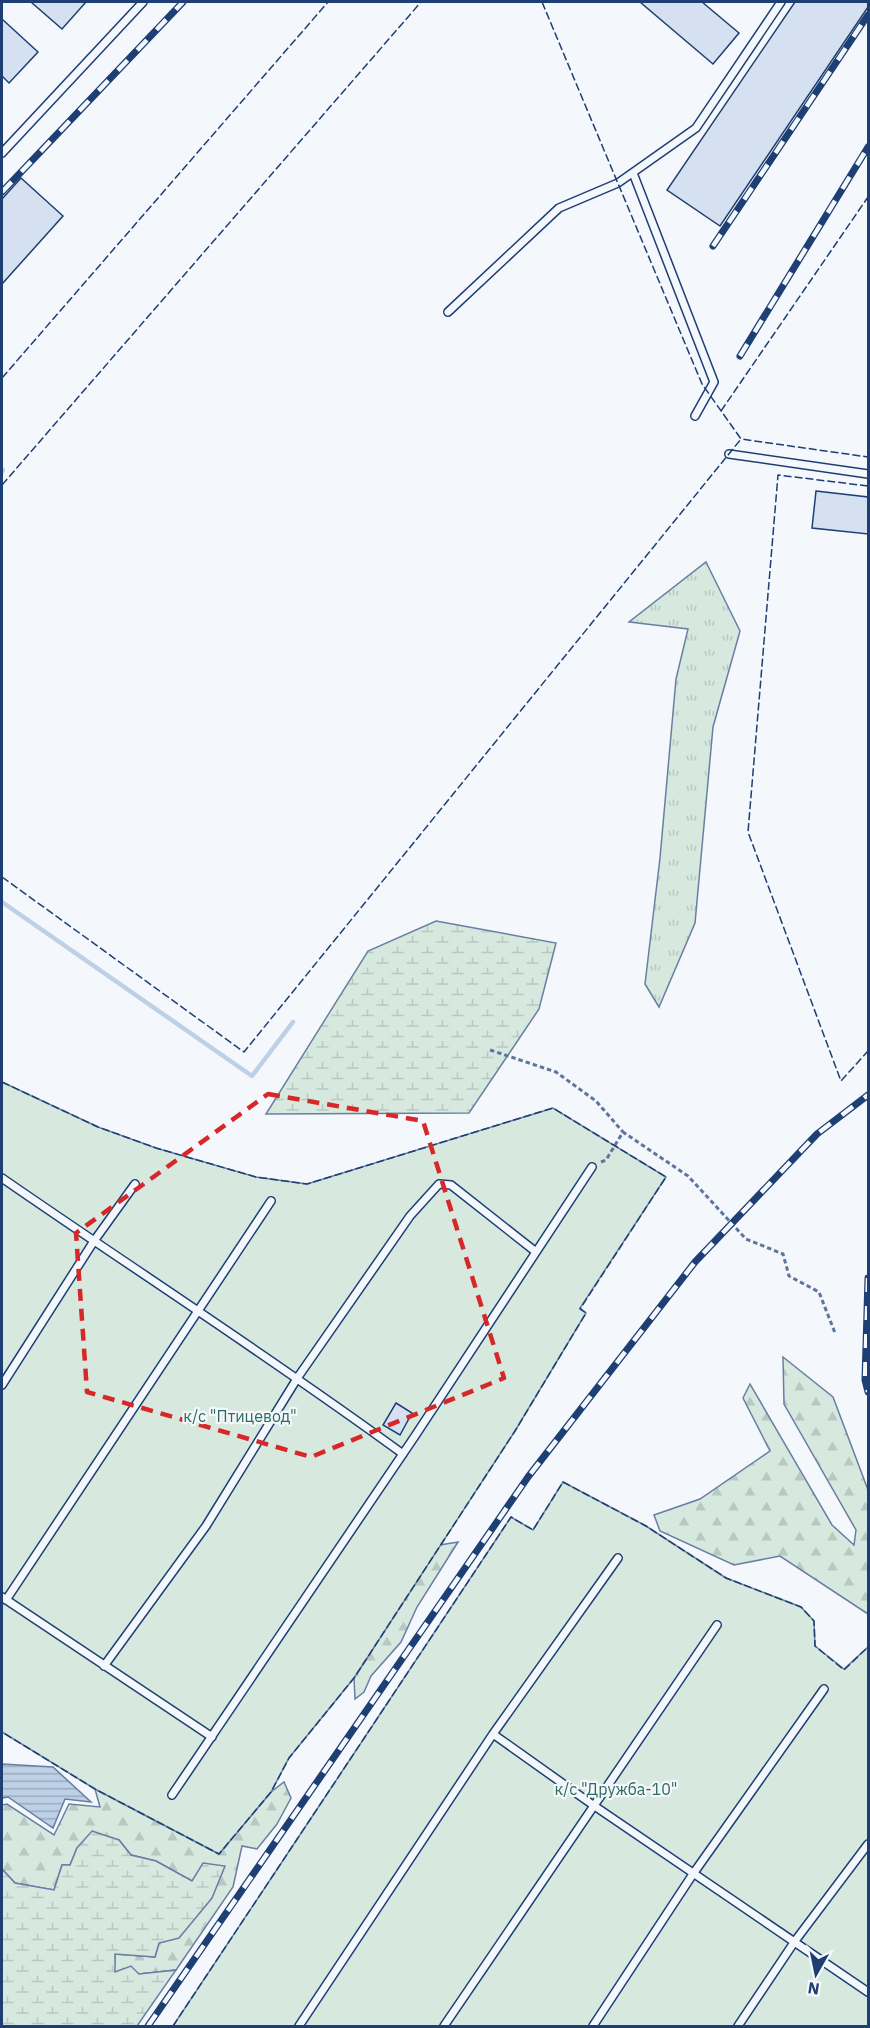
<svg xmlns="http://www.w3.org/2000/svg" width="870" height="2028" font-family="'IBM Plex Sans',sans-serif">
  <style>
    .grass { fill: url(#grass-tufts); stroke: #687fa3; stroke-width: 1.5 }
    .forest { fill: url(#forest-firs); stroke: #687fa3; stroke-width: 1.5 }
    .wetland { fill: url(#wetland-marsh); stroke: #687fa3; stroke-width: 1.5 }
    .garden { fill: #d7e8df; stroke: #687fa3; stroke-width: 1.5 }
    .water { fill: url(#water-rules); stroke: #687fa3; stroke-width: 1.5 }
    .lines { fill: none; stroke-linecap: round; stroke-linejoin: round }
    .stream { stroke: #bed0e5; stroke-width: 4.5 }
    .building { fill: #d5e0f0; stroke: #1d3f73; stroke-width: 1.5 }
    .lane-casing { stroke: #1d3f73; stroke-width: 10 }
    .path { stroke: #5e769c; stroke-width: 3; stroke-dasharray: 4.5 3; stroke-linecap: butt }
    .lane { stroke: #f4f7fb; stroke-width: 7 }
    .rail-casing { stroke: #1d3f73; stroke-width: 7 }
    .rail { stroke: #f4f7fb; stroke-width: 4.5; stroke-dasharray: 14; stroke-linecap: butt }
    .fence { stroke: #1d3f73; stroke-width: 1.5; stroke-dasharray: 8 3; stroke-linecap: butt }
    .marked { fill: none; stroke: #d62828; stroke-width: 4.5; stroke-dasharray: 12 8; stroke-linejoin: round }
    .labels { text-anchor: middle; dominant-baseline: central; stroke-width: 4.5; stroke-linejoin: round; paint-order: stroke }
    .park-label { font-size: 16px; fill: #2c6c60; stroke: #f4f7fb }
  </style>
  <defs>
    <pattern id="grass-tufts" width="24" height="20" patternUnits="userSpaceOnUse" patternTransform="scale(1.5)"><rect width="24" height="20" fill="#d7e8df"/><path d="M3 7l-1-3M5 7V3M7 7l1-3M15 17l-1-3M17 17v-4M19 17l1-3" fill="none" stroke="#b8c8c3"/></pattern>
    <pattern id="forest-firs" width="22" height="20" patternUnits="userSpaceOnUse" patternTransform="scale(1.5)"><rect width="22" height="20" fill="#d7e8df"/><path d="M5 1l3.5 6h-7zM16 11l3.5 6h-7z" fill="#b8c8c3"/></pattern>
    <pattern id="wetland-marsh" width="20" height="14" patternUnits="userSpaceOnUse" patternTransform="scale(1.5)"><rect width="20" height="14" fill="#d7e8df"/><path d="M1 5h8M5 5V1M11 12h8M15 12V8" fill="none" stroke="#b8c8c3"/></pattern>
    <pattern id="water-rules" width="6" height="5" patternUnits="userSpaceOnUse" patternTransform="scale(1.5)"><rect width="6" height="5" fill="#bed0e5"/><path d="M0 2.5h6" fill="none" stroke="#9aaabe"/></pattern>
  </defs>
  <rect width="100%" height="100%" fill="#f4f7fb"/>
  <path class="grass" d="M706 562 740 631 713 727 695 923 659 1007 645 984 660 858 676 679 688 629 629 622Z"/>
  <path class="forest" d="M783 1357 833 1397 868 1490V1614L780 1556 734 1565 660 1531 654 1515 700 1499 770 1451 743 1398 750 1384 832 1525 854 1545 856 1530 784 1404Z
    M458 1542 417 1607 401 1642 371 1676 364 1692 355 1699 354 1678 440 1545Z
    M284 1782 291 1798 277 1824 257 1849 242 1846 233 1887 176 1970 139 1974 114 1973 115 1954 155 1957 159 1943C198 1933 192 1915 192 1881L156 1861 131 1855 119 1840 77 1848 70 1865H62L54 1890 15 1883 2 1869V1805L7 1804 54 1835 69 1804 100 1807 95 1789 219 1854 271 1792Z"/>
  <path class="wetland" d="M436 921 556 943 539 1009 469 1113 266 1114 368 951Z
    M92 1831 119 1840 131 1855 156 1861 192 1881 203 1863 225 1866 212 1898 179 1938 159 1943 155 1957 115 1954V1972L131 1966 139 1974 176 1970 137 2026H2V1869L15 1883 54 1890 62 1865H70L77 1848Z"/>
  <path class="garden" d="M2 1082 98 1127 156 1148 256 1177 307 1184 553 1108 666 1177 580 1308 586 1313 515 1431 354 1678 289 1758 271 1792 219 1854 95 1789 2 1732Z
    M563 1482 646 1526 726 1578 801 1607 814 1621 815 1646 844 1669 868 1647V2026H173L511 1517 533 1530Z"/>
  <path class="water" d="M2 1764 53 1767 91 1802 65 1799 53 1828 8 1797 2 1798Z"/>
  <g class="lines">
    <path class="stream" d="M2 472 3 470
      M2 902 252 1076 293 1022"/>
  </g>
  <path class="building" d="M31 2H86L62 29Z
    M640 2H702L739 33 713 64Z
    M795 2H868V7L720 226 667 190Z
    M2 19 38 52 9 83 2 76Z
    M21 178 63 216 2 284V199Z
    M816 491 868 497V534L812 528Z
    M396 1403 412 1413 400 1435 383 1425Z"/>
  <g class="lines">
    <g class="lane-casing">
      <path id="lane" d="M2 153 143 2
        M633 173 714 382 695 416
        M448 312 559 208 618 183 696 128 781 2
        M729 454 868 474
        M2 1178C135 1270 272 1358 403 1454
        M2 1385 94 1241 135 1184
        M2 1597 212 1737
        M6 1600 271 1201
        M104 1666 206 1526 298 1377 410 1216 439 1184 451 1185 536 1252
        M493 1734 593 1805 868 1992
        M172 1795 415 1436 592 1167
        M299 2026 493 1734 618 1558
        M444 2026 717 1625
        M593 2026 693 1874 824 1689
        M738 2026 795 1941 868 1844"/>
    </g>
    <path class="path" d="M490 1050 556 1072 596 1101 623 1132
      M601 1162 606 1160 623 1132 688 1176 746 1239 783 1254 789 1276 819 1292 835 1333"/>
    <use href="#lane" class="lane"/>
    <g class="rail-casing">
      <path id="rail" d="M2 192 183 2
        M713 246 868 15
        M740 356 868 147
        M868 1278 865 1380 868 1392
        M148 2026 528 1477 695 1262 817 1134 868 1095"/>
    </g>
    <use href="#rail" class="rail"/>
    <path class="fence" d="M542 2 702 384 741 439 868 457
      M2 378 328 2
      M721 411 868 197
      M2 485 421 2
      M868 486 778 475 748 832 841 1081 868 1051
      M2 877 244 1052 741 439
      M2 1082 98 1127 156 1148 256 1177 307 1184 553 1108 666 1177 580 1309 586 1313 515 1431 354 1678 289 1758 271 1792 219 1854 95 1789 2 1732
      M173 2026 511 1517 533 1530 563 1482 646 1526 726 1578 801 1607 814 1621 815 1646 844 1670 868 1647"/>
  </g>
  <path class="marked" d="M268 1094 423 1121 504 1378 311 1457 87 1392 76 1233Z"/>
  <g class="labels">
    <g class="park-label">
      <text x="240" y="1416">к/с "Птицевод"</text>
      <text x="616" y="1789">к/с "Дружба-10"</text>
    </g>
  </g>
  <rect width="870" height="2028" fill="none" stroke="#1d3f73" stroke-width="6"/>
  <g transform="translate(816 1974) rotate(189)" stroke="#f4f7fb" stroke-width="4.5" paint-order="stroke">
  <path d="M0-4.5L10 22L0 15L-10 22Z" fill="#1d3f73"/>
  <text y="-9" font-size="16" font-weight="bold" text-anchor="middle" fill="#1d3f73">N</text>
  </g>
</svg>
